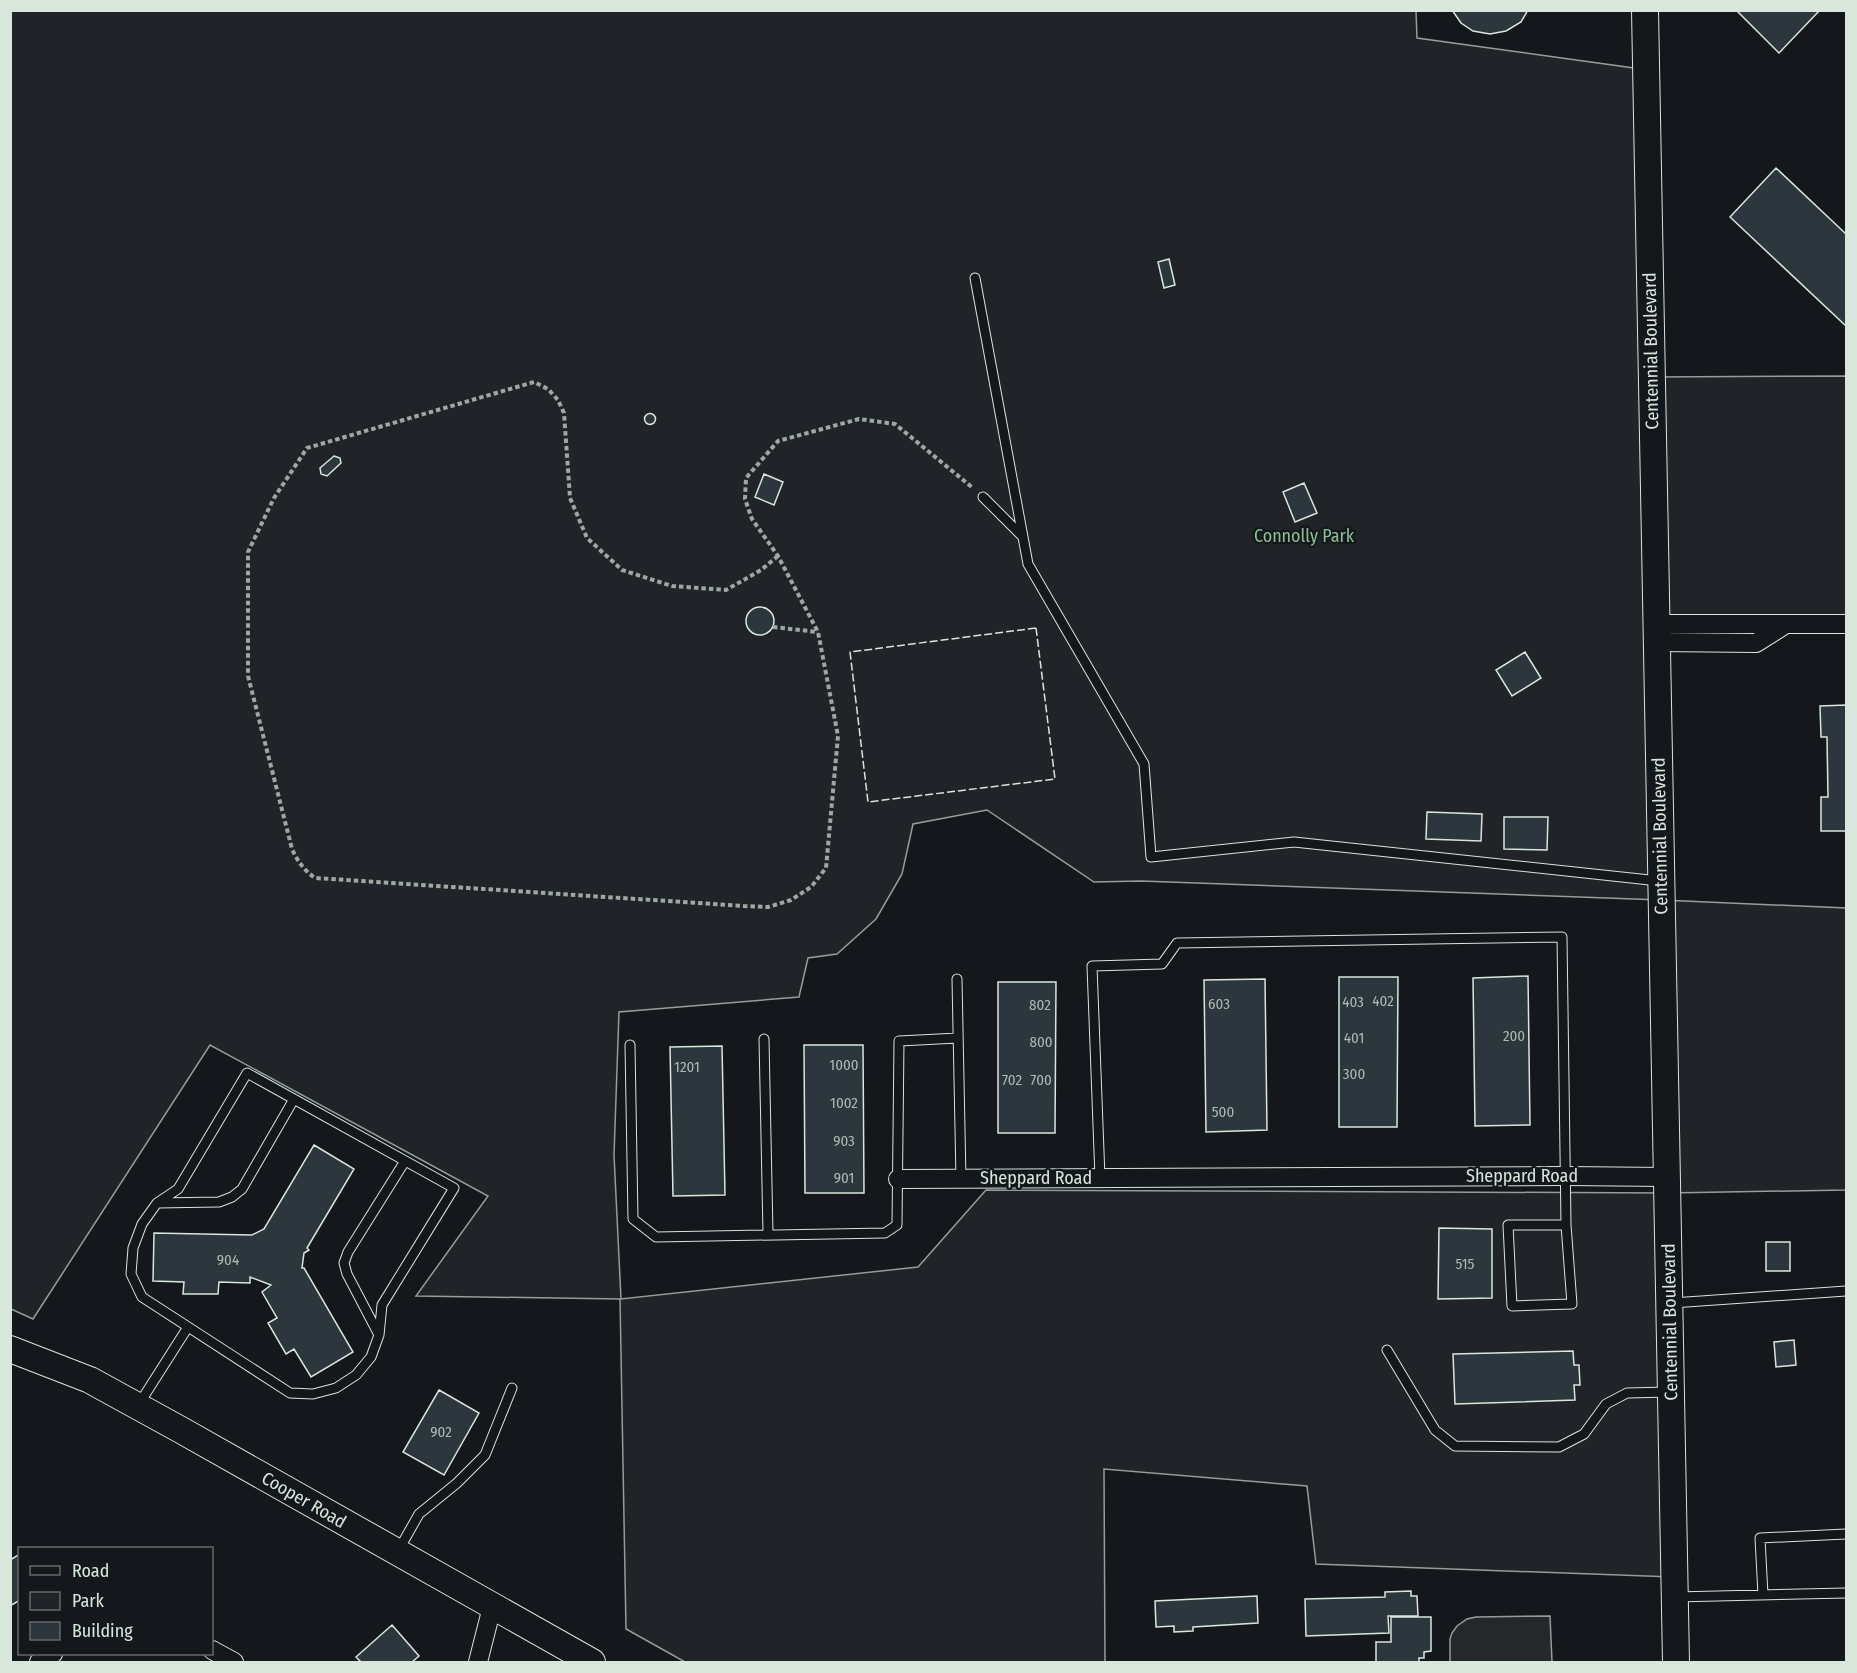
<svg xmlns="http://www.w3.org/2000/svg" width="1857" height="1673" font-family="'Fira Sans Condensed',sans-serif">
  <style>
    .green { fill: #202428; stroke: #939e99; stroke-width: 1.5; fill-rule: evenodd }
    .parking { fill: #24282b; stroke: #939e99; stroke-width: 1.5 }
    .building { fill: #2c363c; stroke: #d8e6dc; stroke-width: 1.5 }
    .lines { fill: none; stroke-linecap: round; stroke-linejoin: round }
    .lane-casing { stroke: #d8e6dc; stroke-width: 11 }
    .street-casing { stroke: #d8e6dc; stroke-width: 20 }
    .secondary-casing { stroke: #d8e6dc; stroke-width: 28 }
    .path { stroke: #9da8a2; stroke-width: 4; stroke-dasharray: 4.5 3; stroke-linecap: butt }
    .lane { stroke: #14181c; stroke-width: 9 }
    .street { stroke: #14181c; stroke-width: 18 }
    .secondary { stroke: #14181c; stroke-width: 26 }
    .fence { stroke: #d8e6dc; stroke-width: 1.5; stroke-dasharray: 8 3; stroke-linecap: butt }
    .labels { text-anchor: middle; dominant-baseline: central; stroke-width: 4.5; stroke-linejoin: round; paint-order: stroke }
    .number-label { font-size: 15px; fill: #adbab4 }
    .street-label { font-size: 18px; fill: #d8e6dc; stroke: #14181c }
    .park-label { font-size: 18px; fill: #8ac095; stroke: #14181c }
  </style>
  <rect width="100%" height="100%" fill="#14181c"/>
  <path class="green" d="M11 11H1416L1417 38 1648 70 1652 377 1846 376V624H1657L1662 900 1846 908V1190L1668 1193 1673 1577 1316 1564 1307 1486 1104 1469 1105 1662H685L626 1629 620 1299 416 1296 488 1196 210 1045 33 1319 11 1309ZM987 810 1094 882 1141 881 1661 900 1667 1193 986 1190 918 1267 621 1299 614 1155 619 1012 799 997 808 958 837 954 876 919 902 874 913 824Z"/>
  <path class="parking" d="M1550 1616 1552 1662H1450V1639L1452 1633 1457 1626 1467 1619 1476 1617Z"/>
  <path class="building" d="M1452 10H1528L1521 22 1506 31 1490 34 1473 31 1461 23Z
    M1736 10H1820L1779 53Z
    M1776 168 1846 234V326L1730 217Z
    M1169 259 1175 285 1164 288 1158 262Z
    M644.5 419a5.5 5.5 0 1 1 11 0a5.5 5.5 0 1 1-11 0Z
    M334 456 340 458 341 463 327 476 321 474 320 468Z
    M764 474 783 482 774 505 755 497Z
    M1304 483 1317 513 1295 522 1283 492Z
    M746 621a14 14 0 1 1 28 0a14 14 0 1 1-28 0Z
    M1525 652 1541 678 1512 696 1496 670Z
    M1846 705V831H1821V797H1828L1827 737H1821L1820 706Z
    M1427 812 1482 814 1481 841 1426 839Z
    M1504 817H1548L1547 850 1504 849Z
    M1528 976 1530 1125 1475 1126 1473 978Z
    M1339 977H1398L1397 1127H1339Z
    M1265 979 1267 1130 1206 1132 1204 980Z
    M998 982H1056L1055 1133H998Z
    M804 1045H863L864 1193H805Z
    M722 1046 725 1195 673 1196 670 1047Z
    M314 1145 354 1169 307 1248 309 1250 304 1253 302 1268H304L353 1352 311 1377 294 1349 286 1354 268 1323 277 1318 262 1292 271 1285 250 1277V1283L219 1282 218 1294H183L184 1282 153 1281 154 1233 252 1235 264 1229Z
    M1439 1228 1492 1229V1298L1438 1299Z
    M1766 1242H1790V1271H1766Z
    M1794 1340 1796 1365 1776 1367 1774 1342Z
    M1573 1351 1574 1365H1579L1580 1385H1574L1575 1400 1455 1404 1453 1354Z
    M439 1390 479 1413 444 1475 403 1452Z
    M20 1554V1600L10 1606V1560Z
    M1411 1591V1596H1417L1418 1616H1388L1389 1633 1306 1636 1305 1599 1385 1597V1592Z
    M1257 1596 1258 1623 1193 1627V1631L1174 1632V1626L1156 1627 1155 1601Z
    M1391 1617H1431V1651L1424 1652V1658H1419V1662H1376V1642H1391Z
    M392 1625 419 1656 412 1662H361L356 1657Z"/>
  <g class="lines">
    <g class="lane-casing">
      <path id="lane" d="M975 278 1028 564 1144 764 1151 857 1294 842 1659 881
        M983 497 1023 537
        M957 979 961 1179
        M764 1039 768 1234
        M630 1045 633 1219 656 1237 885 1233 897 1225 899 1041 958 1038
        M247 1073 454 1188 382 1305 379 1335 371 1357 356 1375 336 1388 313 1394 290 1393 142 1297 131 1274 133 1248 142 1224 157 1203 178 1189Z
        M1100 1178 1092 966 1162 964 1177 943 1562 937 1566 1225
        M157 1203 219 1202 232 1197 242 1189 294 1099
        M1508 1225H1566L1572 1304 1512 1306Z
        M1672 1303 1846 1291
        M379 1335 347 1274 344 1263 348 1252 405 1161
        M1387 1350 1435 1430 1455 1446 1559 1447 1584 1434 1606 1404 1627 1393 1669 1392
        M139 1404 188 1327
        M398 1551 419 1514 457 1483 485 1455 512 1388
        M1763 1595 1760 1538 1846 1534
        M1675 1597 1846 1593"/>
    </g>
    <g class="street-casing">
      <path id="street" d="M1657 624H1846
        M1657 642 1756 643 1786 624
        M898 1179 1565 1176 1667 1177
        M212 1650 234 1662
        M39 1662 53 1654
        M478 1662 492 1607"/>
    </g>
    <g class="secondary-casing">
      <path id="secondary" d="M1645 10 1676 1662
        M10 1349 90 1380 181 1430 592 1662"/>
    </g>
    <path class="path" d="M778 556 761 570 726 590 672 586 622 570 587 538 570 498 564 413 558 400 548 389 534 382 307 448 274 498 248 552V676L292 849C298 862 304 870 315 878L744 906 768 907 791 900 811 887 826 868 838 736 818 632 778 556 752 519 745 499 746 478 778 441 859 419 895 424 973 488
      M773 627 818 632"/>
    <use href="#lane" class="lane"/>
    <use href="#street" class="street"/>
    <use href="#secondary" class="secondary"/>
    <path class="fence" d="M1036 628 1055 779 868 802 850 652Z"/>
  </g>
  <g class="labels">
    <g class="number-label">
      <text x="1383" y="1001">402</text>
      <text x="1353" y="1002">403</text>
      <text x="1219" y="1004">603</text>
      <text x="1040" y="1005">802</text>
      <text x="1514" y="1036">200</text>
      <text x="1354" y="1038">401</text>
      <text x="1041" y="1042">800</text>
      <text x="844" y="1065">1000</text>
      <text x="687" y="1067">1201</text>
      <text x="1354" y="1074">300</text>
      <text x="1012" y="1080">702</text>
      <text x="1041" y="1080">700</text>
      <text x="844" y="1103">1002</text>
      <text x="1223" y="1112">500</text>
      <text x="844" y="1141">903</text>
      <text x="844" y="1178">901</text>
      <text x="228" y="1260">904</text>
      <text x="1465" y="1264">515</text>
      <text x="441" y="1432">902</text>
    </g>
    <g class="street-label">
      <text transform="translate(1651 351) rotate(-91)">Centennial Boulevard</text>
      <text transform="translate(1660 836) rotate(-91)">Centennial Boulevard</text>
      <text x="1522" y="1176">Sheppard Road</text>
      <text x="1036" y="1178">Sheppard Road</text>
      <text transform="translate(1670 1322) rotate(-91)">Centennial Boulevard</text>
      <text transform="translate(304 1500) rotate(30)">Cooper Road</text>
    </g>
    <g class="park-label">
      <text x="1304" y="536">Connolly Park</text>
    </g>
  </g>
  <rect width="1857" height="1673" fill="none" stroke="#d8e6dc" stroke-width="24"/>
  <rect x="18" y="1547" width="195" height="108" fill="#14181c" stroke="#626a69" stroke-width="1.5"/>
  <rect x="30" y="1566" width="30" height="9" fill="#14181c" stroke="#626a69" stroke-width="1.5"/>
  <text x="72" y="1577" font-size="18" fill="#d8e6dc">Road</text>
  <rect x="30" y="1592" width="30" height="18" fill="#202428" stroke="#626a69" stroke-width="1.5"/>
  <text x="72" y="1607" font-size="18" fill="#d8e6dc">Park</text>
  <rect x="30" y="1622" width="30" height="18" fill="#2c363c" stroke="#626a69" stroke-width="1.5"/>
  <text x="72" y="1637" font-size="18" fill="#d8e6dc">Building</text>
</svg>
